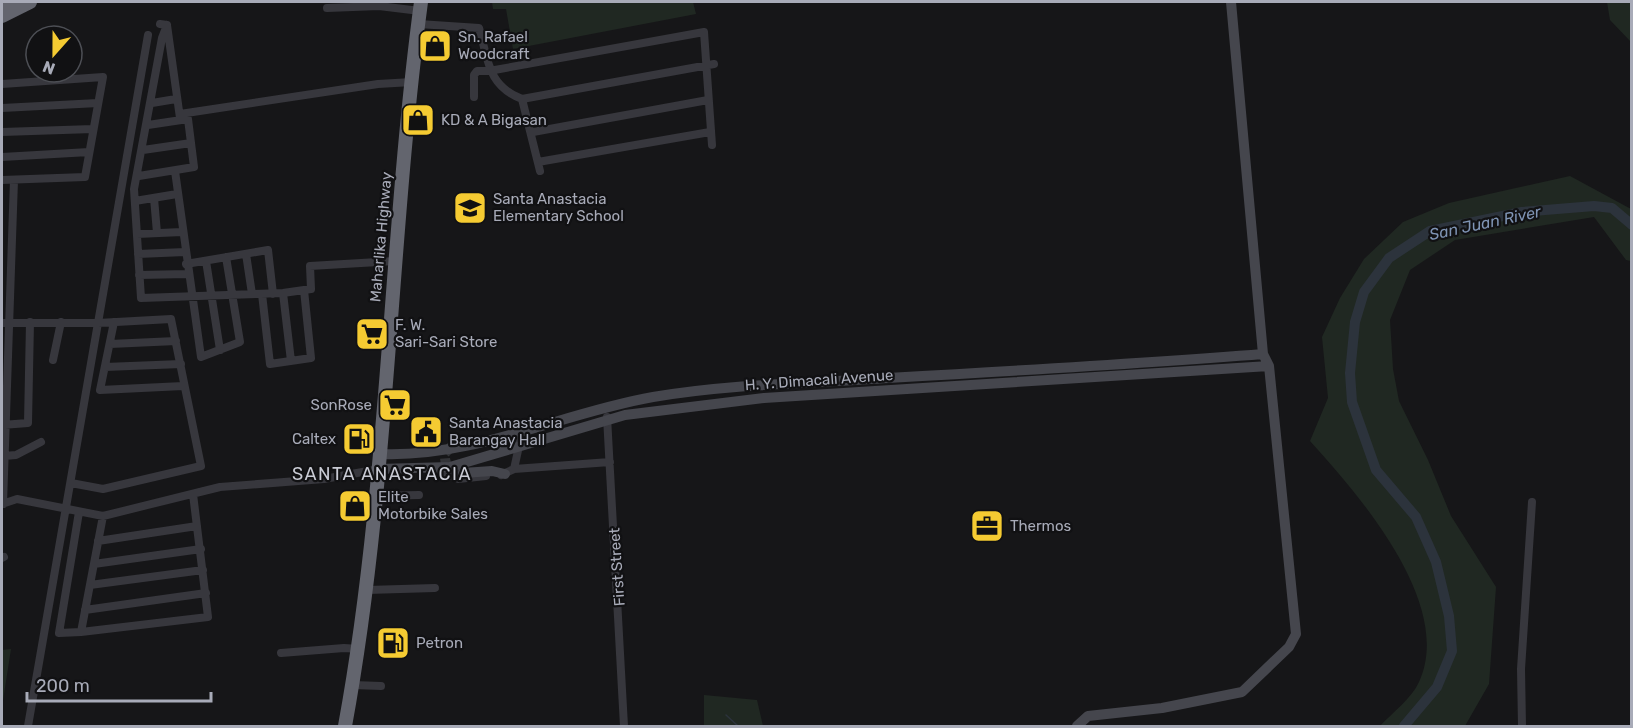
<svg xmlns="http://www.w3.org/2000/svg" width="1633" height="728" font-family="Rubik,sans-serif">
  <style>
    .green { fill: #202822 }
    .lines { fill: none; stroke-linecap: round; stroke-linejoin: round }
    .stream { stroke: #2c333c; stroke-width: 1.5 }
    .river { stroke: #2c333c; stroke-width: 10 }
    .secondary-tunnel { stroke: #333438; stroke-width: 10; stroke-dasharray: 10 5; stroke-linecap: butt }
    .street { stroke: #37373d; stroke-width: 8 }
    .secondary { stroke: #45464d; stroke-width: 10 }
    .highway { stroke: #63656e; stroke-width: 14 }
    .labels { text-anchor: middle; dominant-baseline: central; stroke-width: 4.5; stroke-linejoin: round; paint-order: stroke }
    .poi-label { font-size: 15px; fill: #a8abb8; stroke: #111113; text-anchor: start }
    .street-label { font-size: 15px; fill: #a8abb8; stroke: #111113 }
    .water-label { font-size: 16px; font-style: italic; fill: #7f94b4; stroke: #111113 }
    .quarter-label { font-size: 18px; letter-spacing: 1.5px; fill: #c9cbd4; stroke: #111113 }
  </style>
  <rect width="100%" height="100%" fill="#161618"/>
  <path class="green" d="M492 2H693L696 14 513 49 506 9H493Z
    M1607 2H1631V42L1610 20Z
    M1570 176 1631 209V261L1626 260 1594 217 1455 240 1410 270 1390 320 1393 369 1399 401 1428 460 1451 516 1496 587 1489 684 1465 726H1380C1392 713 1412 698 1419 682 1455 604 1358 494 1310 441L1328 398 1322 337 1340 298 1364 259 1403 222 1449 203Z
    M11 649 2 707V650Z
    M704 695 757 700 763 726H704Z"/>
  <g class="lines">
    <path class="stream" d="M726 715 738 726"/>
    <path class="river" d="M1404 726 1437 687 1452 651 1449 616 1436 562 1416 517 1376 470 1352 402 1350 373 1355 322 1364 292 1389 258 1430 231 1522 212 1594 206 1612 208 1632 225"/>
    <path class="secondary-tunnel" d="M452 446 445 453C444 466 450 473 463 473"/>
    <path class="street" d="M327 8 379 6 420 11
      M160 24 167 25 180 118
      M419 24 479 28C488 58 487 86 522 99L714 64
      M167 25 162 38 134 189 141 298 283 293 311 289 310 266 395 261
      M2 84 103 77 85 177 2 180
      M474 97V75L477 71H489L704 32 712 145
      M522 99 540 171
      M152 103 176 99
      M2 108 98 103
      M180 114 378 84 412 82
      M2 132 93 129
      M533 132 708 100
      M143 150 191 143
      M2 157 89 152
      M538 162 710 132
      M175 171 201 357 240 342 226 257
      M139 176 194 167 188 119 148 125
      M154 198 157 233
      M135 201 177 194
      M137 234 182 232
      M138 254 185 252
      M246 254 252 294
      M206 261 220 350
      M186 264 268 250 273 294
      M139 275 187 274
      M283 293 291 361
      M262 294 270 364 311 358 304 290
      M114 322 100 390 183 386
      M2 323H98L171 319 201 466 103 489 71 483
      M110 344 176 341
      M53 360 61 322
      M105 367 181 364
      M607 417 624 726
      M2 425 28 423 30 322
      M4 456 16 455 41 442
      M435 468 458 479 486 476
      M514 469 519 446 514 432
      M501 475 514 469 610 462
      M376 496 419 495
      M2 504 17 499 103 516 220 487 324 479 379 469
      M3 504 14 180
      M79 512 59 633 81 632 103 516
      M98 541 197 526
      M2 558 4 557
      M94 564 201 549
      M90 585 203 570
      M367 590 435 588
      M85 610 206 593
      M81 632 208 617 193 494
      M281 653 344 648 359 649
      M353 685 381 686
      M28 726 148 35
      M1522 726 1521 669 1532 502"/>
    <path class="secondary" d="M380 454C475 458 561 413 653 397 728 384 812 383 888 378 1013 371 1138 364 1263 354
      M379 469 450 467 625 415 764 398 1269 366
      M463 473 492 471 505 474
      M1077 726 1088 716 1162 708 1242 692 1289 647 1296 634 1269 366 1263 354 1231 2"/>
    <path class="highway" d="M2 5 8 2
      M2 16 30 2
      M345 726C389 487 389 242 421 2"/>
  </g>
  <defs>
    <g id="shop-square" transform="scale(1.725)"><rect x="-9" y="-9" width="18" height="18" rx="4" fill="#f5cb32" stroke="#111113"/><path d="M-5-2.5h2.3a2.7 3.5 0 0 1 5.4 0H5L5.5 6h-11ZM-1.5-2.5h3a1.5 2.3 0 0 0-3 0Z" fill="#111"/></g>
    <g id="school-square" transform="scale(1.725)"><rect x="-9" y="-9" width="18" height="18" rx="4" fill="#f5cb32" stroke="#111113"/><path d="M0-5L7-2L0 1L-7-2ZM-4 1L0 2.5L4 1V4Q0 6-4 4Z" fill="#111"/></g>
    <g id="supermarket-square" transform="scale(1.725)"><rect x="-9" y="-9" width="18" height="18" rx="4" fill="#f5cb32" stroke="#111113"/><path d="M-6-5.5h2.5l.6 2H6L4.5 2H-2.5L-4.4-4H-6ZM-1.5 3.2a1.3 1.3 0 1 0 .1 0ZM3 3.2a1.3 1.3 0 1 0 .1 0Z" fill="#111"/></g>
    <g id="civic-square" transform="scale(1.725)"><rect x="-9" y="-9" width="18" height="18" rx="4" fill="#f5cb32" stroke="#111113"/><path d="M-.6-6.5H3V-4.5H.6V-3L4-1V1h2V6H-6V1h2V-1L-.6-3ZM-1.2 2.5V6h2.4V2.5Z" fill="#111"/></g>
    <g id="fuel-square" transform="scale(1.725)"><rect x="-9" y="-9" width="18" height="18" rx="4" fill="#f5cb32" stroke="#111113"/><path d="M-5.5-6h7V0h2V4h1.3V-2.5L3-4.5l.8-.8L6-3V5H2.5V1h-1V6h-7ZM-4.2-4.7v3.2H.2V-4.7Z" fill="#111"/></g>
    <g id="office-square" transform="scale(1.725)"><rect x="-9" y="-9" width="18" height="18" rx="4" fill="#f5cb32" stroke="#111113"/><path d="M-6-3h4V-5.5h4V-3h4V5H-6ZM-1-4.5V-3h2v-1.5ZM-6 0V1H6V0Z" fill="#111"/></g>
  </defs>
  <g fill-rule="evenodd">
    <use href="#shop-square" x="435" y="46"/>
    <use href="#shop-square" x="418" y="120"/>
    <use href="#school-square" x="470" y="208"/>
    <use href="#supermarket-square" x="372" y="334"/>
    <use href="#supermarket-square" x="395" y="405"/>
    <use href="#civic-square" x="426" y="432"/>
    <use href="#fuel-square" x="359" y="439"/>
    <use href="#shop-square" x="355" y="506"/>
    <use href="#office-square" x="987" y="526"/>
    <use href="#fuel-square" x="393" y="643"/>
  </g>
  <g class="labels">
    <g class="poi-label">
      <text x="458" y="37">Sn. Rafael<tspan x="458" dy="17">Woodcraft</tspan></text>
      <text x="441" y="120">KD &amp; A Bigasan</text>
      <text x="493" y="199">Santa Anastacia<tspan x="493" dy="17">Elementary School</tspan></text>
      <text x="395" y="325">F. W.<tspan x="395" dy="17">Sari-Sari Store</tspan></text>
      <text x="372" y="405" text-anchor="end">SonRose</text>
      <text x="449" y="423">Santa Anastacia<tspan x="449" dy="17">Barangay Hall</tspan></text>
      <text x="336" y="439" text-anchor="end">Caltex</text>
      <text x="378" y="497">Elite<tspan x="378" dy="17">Motorbike Sales</tspan></text>
      <text x="1010" y="526">Thermos</text>
      <text x="416" y="643">Petron</text>
    </g>
    <g class="street-label">
      <text transform="translate(381 237) rotate(-85)">Maharlika Highway</text>
      <text transform="translate(819 380) rotate(-4)">H. Y. Dimacali Avenue</text>
      <text transform="translate(617 567) rotate(-94)">First Street</text>
    </g>
    <g class="water-label">
      <text transform="translate(1485 223) rotate(-12)">San Juan River</text>
    </g>
    <g class="quarter-label">
      <text x="382" y="474">SANTA ANASTACIA</text>
    </g>
  </g>
  <rect width="1633" height="728" fill="none" stroke="#a8abb8" stroke-width="6"/>
  <g transform="translate(54 54) rotate(201)"><circle r="28" fill="#111113" stroke="#4d4f55" stroke-width="1.5"/>
  <path d="M0-4.5L10 22L0 15L-10 22Z" fill="#f5cb32"/>
  <text y="-9" font-size="16" font-weight="bold" text-anchor="middle" fill="#a8abb8">N</text>
  </g>
  <path d="M27 692v9h184v-9" fill="none" stroke="#a8abb8" stroke-width="3"/>
  <text x="36" y="692" font-size="18" fill="#a8abb8" stroke="#111113" stroke-width="4.5" paint-order="stroke">200 m</text>
</svg>
